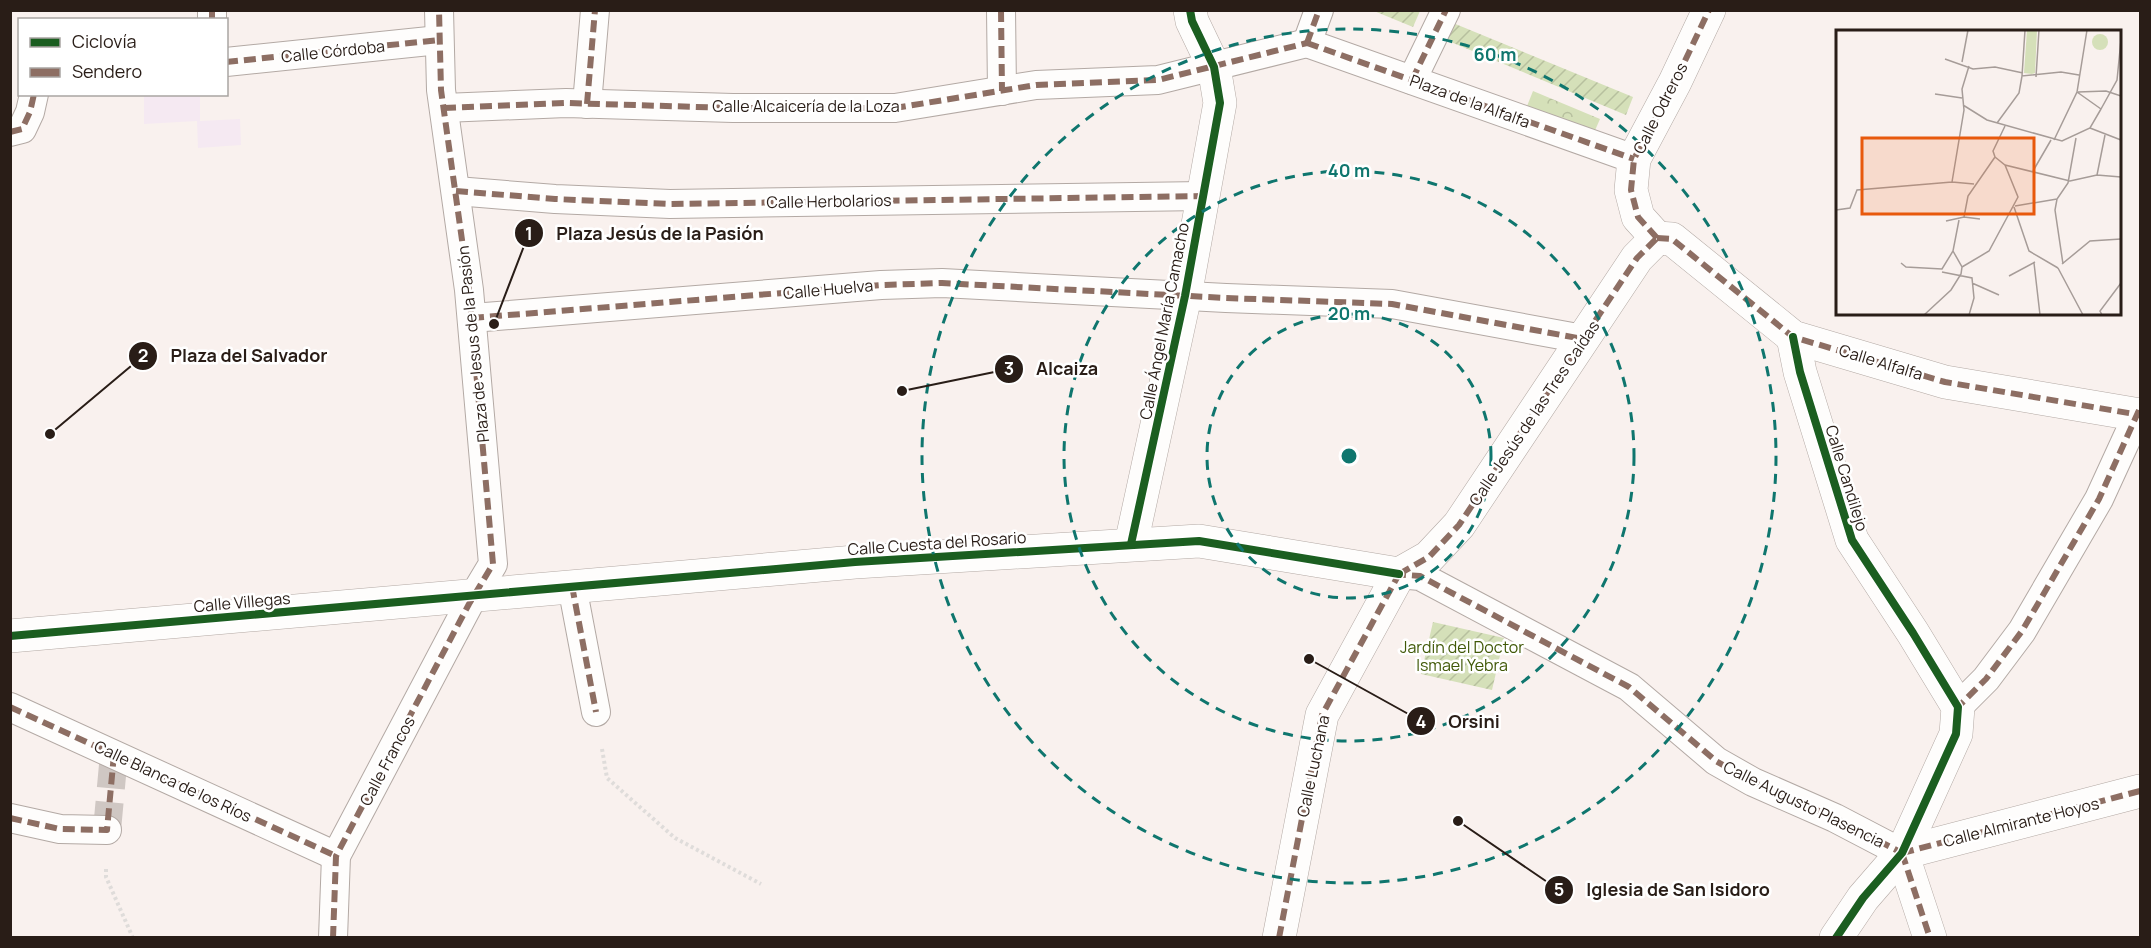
<svg xmlns="http://www.w3.org/2000/svg" width="2151" height="948" font-family="Manrope,sans-serif">
<style>
.commercial{fill:#f5e9f2}
.park{fill:url(#park-crowns)}
.garden{fill:url(#garden-furrows)}
.lines{fill:none;stroke-linecap:round;stroke-linejoin:round}
.pedestrian-tunnel{stroke:#cfc7c3;stroke-width:28;stroke-dasharray:28 14;stroke-linecap:butt}
.pedestrian-casing{stroke:#b3a9a4;stroke-width:30}
.minor-casing{stroke:#b3a9a4;stroke-width:34}
.path{stroke:#dfdcda;stroke-width:4;stroke-dasharray:3 3;stroke-linecap:butt}
.pedestrian{stroke:#fefdfc;stroke-width:28}
.minor{stroke:#fefdfc;stroke-width:33}
.quiet{stroke:#8d6e63;stroke-width:6;stroke-dasharray:12 6;stroke-linecap:butt}
.cycleway-casing{stroke:#fff;stroke-width:11}
.cycleway{stroke:#1b5e20;stroke-width:8}
.ring{fill:none;stroke:#0f766e;stroke-width:3;stroke-dasharray:10 8}
.labels{text-anchor:middle;stroke-width:5;stroke-linejoin:round;paint-order:stroke}
.street-label{font-size:16px;fill:#291d17;stroke:#fff}
.park-label{font-size:16px;fill:#415908;stroke:#fff}
.inset-road{fill:none;stroke:#a69c98;stroke-width:1.5}
.view{fill:#e8590c;fill-opacity:0.15;stroke:#e8590c;stroke-width:3}
.inset-edge{fill:none;stroke:#291d17;stroke-width:3}
.centre{fill:#0f766e;stroke:#fff;stroke-width:3}
.ring-label{font-size:18px;text-anchor:middle;font-weight:bold;fill:#0f766e;stroke:#fff;stroke-width:5;stroke-linejoin:round;paint-order:stroke}
.leader{fill:none;stroke:#291d17;stroke-width:2}
.callout-dot{fill:#291d17;stroke:#fff;stroke-width:2}
.mark-label{font-size:18px;text-anchor:middle;font-weight:bold;fill:#fff}
.callout-label{font-size:18px;text-anchor:middle;font-weight:bold;fill:#291d17;stroke:#fff;stroke-width:5;stroke-linejoin:round;paint-order:stroke}
</style>
<defs>
<pattern id="park-crowns" width="20" height="18" patternUnits="userSpaceOnUse" patternTransform="scale(1.5)"><rect width="20" height="18" fill="#d5e0b9"/><path d="M2 6a3 3 0 1 1 6 0M12 15a3 3 0 1 1 6 0" fill="none" stroke="#b7c09e"/></pattern>
<pattern id="garden-furrows" width="10" height="10" patternUnits="userSpaceOnUse" patternTransform="scale(1.5)"><rect width="10" height="10" fill="#d5e0b9"/><path d="M-1 1l2-2M0 10L10 0M9 11l2-2" fill="none" stroke="#b7c09e"/></pattern>
</defs>
<rect width="100%" height="100%" fill="#f9f1ee"/>
<!-- commercial -->
<polygon class="commercial" points="144,95 200,95 200,121 240,119 241,145 198,148 197,121 144,124"/>
<!-- park -->
<polygon class="park" points="1533,91 1600,119 1586,151 1520,124"/>
<!-- garden -->
<g class="garden">
<polygon points="1374,11 1420,11 1413,27"/>
<polygon points="1453,23 1633,97 1626,115 1446,40"/>
<polygon points="1433,622 1504,638 1492,690 1421,674"/>
</g>
<g class="lines">
<!-- pedestrian-tunnel -->
<polyline class="pedestrian-tunnel" points="107,830 114,754"/>
<!-- pedestrian casing -->
<g class="pedestrian-casing">
<g id="pedestrian">
<polyline points="212,10 212,20"/>
<polyline points="1001,10 1002,91"/>
<polyline points="1307,43 1634,159"/>
<polyline points="1307,43 1319,10"/>
<polyline points="226,62 439,40"/>
<polyline points="1412,80 1446,10"/>
<polyline points="587,104 595,10"/>
<polyline points="444,108 566,103 733,108 895,108 1036,85 1158,80 1307,43"/>
<polyline points="10,132 22,129 30,112 34,94"/>
<polyline points="456,191 555,199 670,204 1203,196"/>
<polyline points="472,318 881,285 942,283 1226,298 1392,304 1583,339"/>
<polyline points="1399,574 1420,576 1629,687 1716,761 1753,782 1835,818 1902,853"/>
<polyline points="572,586 596,712"/>
<polyline points="10,707 336,856"/>
<polyline points="1958,707 1986,679 2022,631 2099,499 2138,414"/>
<polyline points="10,818 60,829 107,830"/>
<polyline points="333,938 336,856 469,604 493,564 469,290 441,90 439,10"/>
</g>
</g>
<!-- minor casing -->
<g class="minor-casing">
<g id="minor">
<polyline points="1657,238 1672,239 1793,337 1945,382 2140,415"/>
<polyline points="1657,238 1638,217 1631,190 1634,159 1675,82 1709,10"/>
<polyline points="1793,337 1800,372 1852,540 1913,633 1958,707 1956,734 1902,853 1863,898 1836,938"/>
<polyline points="1131,544 1185,296 1220,103 1214,67 1192,21 1190,10"/>
<polyline points="1399,574 1429,557 1459,525 1637,258 1657,238"/>
<polyline points="10,636 855,562 1199,541 1399,574"/>
<polyline points="1902,853 2140,791"/>
<polyline points="1902,853 1930,938"/>
<polyline points="1279,938 1322,715 1399,574"/>
</g>
</g>
<!-- path -->
<g class="path">
<polyline points="602,749 607,778 675,838 761,884"/>
<polyline points="106,869 106,877 133,938"/>
</g>
<!-- pedestrian -->
<use href="#pedestrian" class="pedestrian"/>
<!-- minor -->
<use href="#minor" class="minor"/>
<!-- quiet -->
<g class="quiet">
<polyline points="212,10 212,20"/>
<polyline points="1001,10 1002,91"/>
<polyline points="1307,43 1634,159"/>
<polyline points="1307,43 1319,10"/>
<polyline points="226,62 439,40"/>
<polyline points="1412,80 1446,10"/>
<polyline points="587,104 595,10"/>
<polyline points="444,108 566,103 733,108 895,108 1036,85 1158,80 1307,43"/>
<polyline points="10,132 22,129 30,112 34,94"/>
<polyline points="456,191 555,199 670,204 1203,196"/>
<polyline points="1657,238 1672,239 1793,337 1945,382 2140,415"/>
<polyline points="1657,238 1638,217 1631,190 1634,159 1675,82 1709,10"/>
<polyline points="472,318 881,285 942,283 1226,298 1392,304 1583,339"/>
<polyline points="1394,574 1420,576 1629,687 1716,761 1753,782 1835,818 1902,853"/>
<polyline points="1399,574 1429,557 1459,525 1637,258 1657,238"/>
<polyline points="572,586 596,712"/>
<polyline points="10,707 336,856"/>
<polyline points="1957,711 1958,707 1986,679 2022,631 2099,499 2140,408"/>
<polyline points="10,818 60,829 107,830 114,754"/>
<polyline points="1902,853 2140,791"/>
<polyline points="1902,853 1930,938"/>
<polyline points="333,938 336,856 469,604 493,564 469,290 441,90 439,10"/>
<polyline points="1279,938 1322,715 1399,574"/>
</g>
<!-- cycleway casing -->
<g class="cycleway-casing">
<g id="cycleway">
<polyline points="1793,337 1800,372 1852,540 1913,633 1958,707 1956,734 1902,853 1863,898 1836,938"/>
<polyline points="1131,544 1185,296 1220,103 1214,67 1192,21 1190,10"/>
<polyline points="10,636 855,562 1199,541 1399,574"/>
</g>
</g>
<!-- cycleway -->
<use href="#cycleway" class="cycleway"/>
</g>
<!-- distance rings -->
<g class="ring">
<circle cx="1349" cy="456" r="142"/>
<circle cx="1349" cy="456" r="285"/>
<circle cx="1349" cy="456" r="427"/>
</g>
<g class="labels">
<!-- street labels -->
<g class="street-label">
<text transform="translate(333 51) rotate(-6)" y="6">Calle Córdoba</text>
<text transform="translate(1470 101) rotate(20)" y="6">Plaza de la Alfalfa</text>
<text x="806" y="112">Calle Alcaicería de la Loza</text>
<text transform="translate(1660 108) rotate(-63)" y="6">Calle Odreros</text>
<text transform="translate(829 201) rotate(-1)" y="6">Calle Herbolarios</text>
<text transform="translate(828 289) rotate(-5)" y="6">Calle Huelva</text>
<text transform="translate(1164 321) rotate(-79)" y="6">Calle Ángel María Camacho</text>
<text transform="translate(473 344) rotate(-96)" y="6">Plaza de Jesus de la Pasión</text>
<text transform="translate(1881 362) rotate(17)" y="6">Calle Alfalfa</text>
<text transform="translate(1534 413) rotate(-56)" y="6">Calle Jesús de las Tres Caídas</text>
<text transform="translate(1847 478) rotate(73)" y="6">Calle Candilejo</text>
<text transform="translate(937 543) rotate(-4)" y="6">Calle Cuesta del Rosario</text>
<text transform="translate(242 602) rotate(-5)" y="6">Calle Villegas</text>
<text transform="translate(387 761) rotate(-62)" y="6">Calle Francos</text>
<text transform="translate(1313 766) rotate(-78)" y="6">Calle Luchana</text>
<text transform="translate(173 781) rotate(25)" y="6">Calle Blanca de los Ríos</text>
<text transform="translate(1804 804) rotate(26)" y="6">Calle Augusto Plasencia</text>
<text transform="translate(2021 822) rotate(-14)" y="6">Calle Almirante Hoyos</text>
</g>
<!-- park labels -->
<g class="park-label">
<text x="1462" y="653">Jardín del Doctor<tspan x="1462" dy="18">Ismael Yebra</tspan></text>
</g>
</g>
<!-- overview -->
<g transform="translate(1836 30)">
<rect width="285" height="285" fill="#f9f1ee"/>
<path d="M191 0H201L199 43 196 44 188 43Z" fill="#d5e0b9"/>
<path d="M256 12a8 8 0 1 1 16 0a8 8 0 1 1-16 0Z" fill="#d5e0b9"/>
<path class="inset-road" d="M189 0 186 46 225 42 243 45M109 29 137 39 159 37 187 43M126 32 132 0M200 47 203 0M241 62 265 79 281 50 285 10M242 62 270 61 285 66M99 64 126 68M127 75 151 90 226 111 254 98 265 79M161 93 183 63 186 46M254 98 285 110M218 110 241 62 251 0M159 127 169 135 234 151 261 145 285 147M159 127 157 121 169 96M197 141 215 110M261 145 269 105M116 152 128 80 126 59 133 36M179 176 221 169M178 177 193 221 222 238M0 180 14 178 21 160 116 152 138 154M128 187 132 166 159 127M110 191 128 187 144 189M65 233 70 237 106 239 117 221 123 190M198 233 204 285M226 234 254 211 285 209M227 234 219 180 221 169 232 153 240 108M126 237 153 221 182 167 169 135M222 238 247 285M106 242 136 248 138 268 133 285M173 246 199 232M136 253 163 265M88 285 115 260 125 244 126 237 117 221M266 285 264 281 285 253"/>
<path class="view" d="M26 108H198V184H26Z"/>
<rect width="285" height="285" class="inset-edge"/>
</g>
<circle cx="1349" cy="456" r="9" class="centre"/>
<g class="ring-label">
<text x="1495" y="61">60 m</text>
<text x="1349" y="177">40 m</text>
<text x="1349" y="320">20 m</text>
</g>
<!-- callouts -->
<path class="leader" d="M494 324L529 233M50 434L143 356M902 391L1009 369M1309 659L1421 721M1458 821L1559 890"/>
<g class="callout-dot">
<circle cx="494" cy="324" r="6"/>
<circle cx="50" cy="434" r="6"/>
<circle cx="902" cy="391" r="6"/>
<circle cx="1309" cy="659" r="6"/>
<circle cx="1458" cy="821" r="6"/>
<circle cx="529" cy="233" r="15"/>
<circle cx="143" cy="356" r="15"/>
<circle cx="1009" cy="369" r="15"/>
<circle cx="1421" cy="721" r="15"/>
<circle cx="1559" cy="890" r="15"/>
</g>
<g class="mark-label">
<text x="529" y="240">1</text>
<text x="143" y="362">2</text>
<text x="1009" y="375">3</text>
<text x="1421" y="728">4</text>
<text x="1559" y="896">5</text>
</g>
<g class="callout-label">
<text x="660" y="240">Plaza Jesús de la Pasión</text>
<text x="249" y="362">Plaza del Salvador</text>
<text x="1067" y="375">Alcaiza</text>
<text x="1474" y="728">Orsini</text>
<text x="1678" y="896">Iglesia de San Isidoro</text>
</g>
<!-- border -->
<rect width="2151" height="948" fill="none" stroke="#291d17" stroke-width="24"/>
<!-- legend -->
<rect x="18" y="18" width="210" height="78" fill="#ffffff" stroke="#a9a5a2" stroke-width="1.5"/>
<rect x="30" y="38" width="30" height="9" fill="#1b5e20" stroke="#a9a5a2" stroke-width="1.5"/>
<text x="72" y="48" font-size="18" fill="#291d17">Ciclovía</text>
<rect x="30" y="68" width="30" height="9" fill="#8d6e63" stroke="#a9a5a2" stroke-width="1.5"/>
<text x="72" y="78" font-size="18" fill="#291d17">Sendero</text>
</svg>
